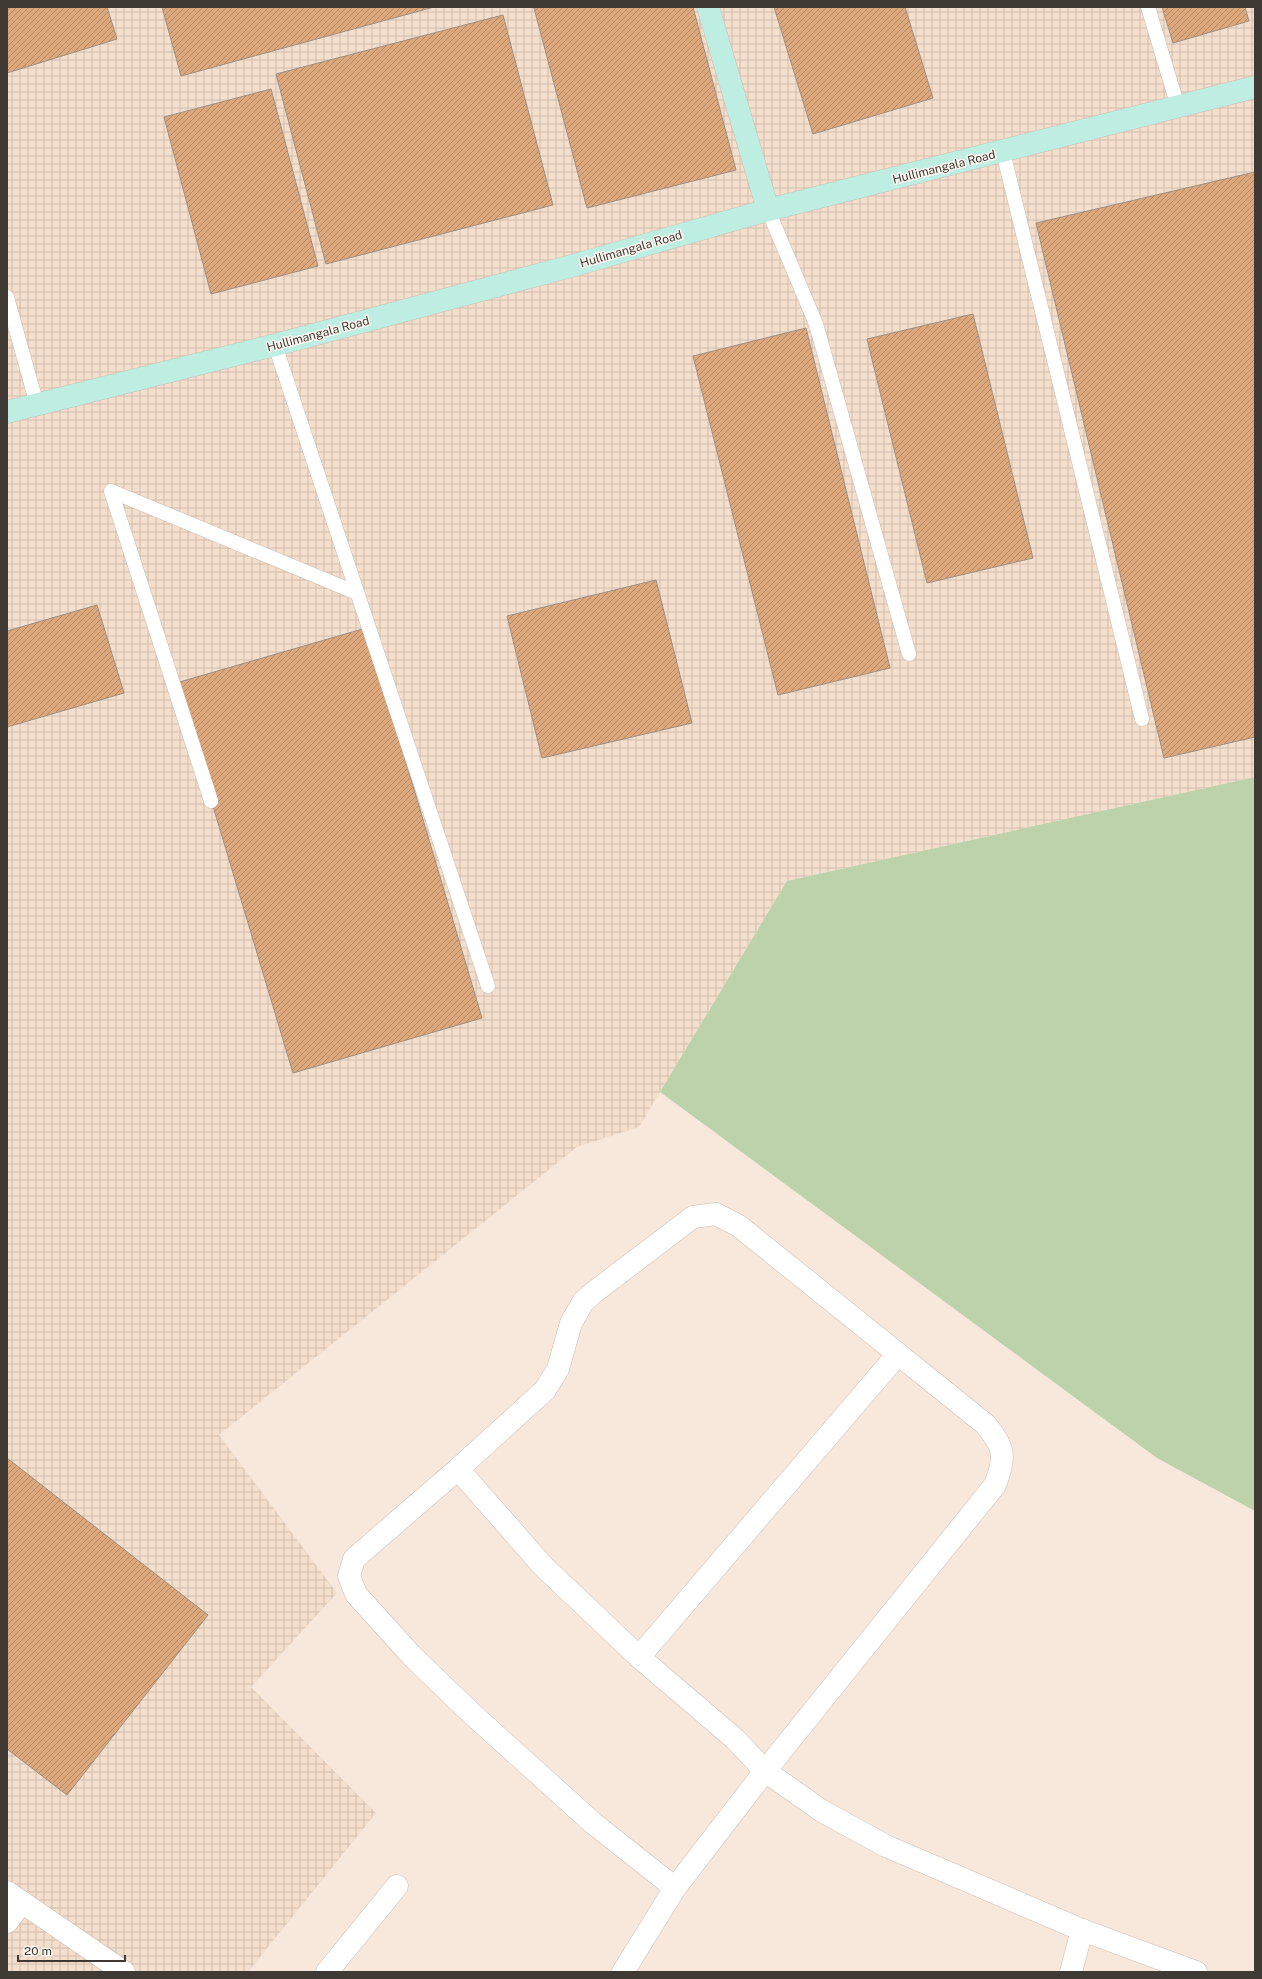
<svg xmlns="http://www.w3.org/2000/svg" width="1262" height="1979" font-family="'Public Sans',sans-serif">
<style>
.industrial{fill:url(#industrial-grid)}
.grass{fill:#bbd2ab}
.building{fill:url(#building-hatch);stroke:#9d8f84}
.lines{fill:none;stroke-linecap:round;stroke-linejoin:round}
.lane-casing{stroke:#ccbeb1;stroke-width:15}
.street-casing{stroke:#ccbeb1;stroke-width:23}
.secondary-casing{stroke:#ccbeb1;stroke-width:23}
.lane{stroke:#fff;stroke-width:14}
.street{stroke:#fff;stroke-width:22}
.secondary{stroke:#beeee1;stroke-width:22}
.labels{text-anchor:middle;stroke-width:3;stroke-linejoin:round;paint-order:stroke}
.street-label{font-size:12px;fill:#403a35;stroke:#fef7f2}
</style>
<defs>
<pattern id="industrial-grid" width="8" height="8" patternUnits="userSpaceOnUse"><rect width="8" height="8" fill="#f4decc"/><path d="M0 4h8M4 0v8" fill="none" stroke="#d2bfb0"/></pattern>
<pattern id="building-hatch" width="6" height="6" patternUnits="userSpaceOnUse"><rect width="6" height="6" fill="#dca87b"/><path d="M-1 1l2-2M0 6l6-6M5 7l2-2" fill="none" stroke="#b48a66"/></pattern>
</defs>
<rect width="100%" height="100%" fill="#f8e8dc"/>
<!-- industrial -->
<polygon class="industrial" points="7,7 1255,7 1255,777 787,881 639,1127 577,1147 219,1435 337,1593 251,1687 376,1813 248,1972 7,1972"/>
<!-- grass -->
<polygon class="grass" points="1255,777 1255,1511 1157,1458 660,1092 787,881"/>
<!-- building -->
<g class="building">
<polygon points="7,7 107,7 117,39 7,73"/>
<polygon points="162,7 434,7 181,76"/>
<polygon points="538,7 693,7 736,170 587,208 534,8"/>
<polygon points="774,7 905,7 933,98 813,134"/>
<polygon points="1162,7 1245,7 1249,21 1173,43"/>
<polygon points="503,15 553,205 326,264 276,74"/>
<polygon points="271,89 318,266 211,294 164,117"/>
<polygon points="1255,172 1255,737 1164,758 1036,223"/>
<polygon points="973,314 1033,558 927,583 867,339"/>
<polygon points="806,328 890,668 778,695 693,356"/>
<polygon points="656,580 692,723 542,758 507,616"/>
<polygon points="97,605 124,693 7,727 7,631"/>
<polygon points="366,628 482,1018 293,1073 176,683"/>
<polygon points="7,1458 208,1615 67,1795 7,1749"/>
</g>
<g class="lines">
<!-- lane casing -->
<g class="lane-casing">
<g id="lane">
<polyline points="1148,7 1178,107"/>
<polyline points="1003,152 1142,719"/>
<polyline points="768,210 816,324 909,654"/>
<polyline points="7,297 37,405"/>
<polyline points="275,345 488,986"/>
<polyline points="211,801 111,491 357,593"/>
</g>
</g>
<!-- street casing -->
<g class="street-casing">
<g id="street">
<polyline points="458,1469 543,1566 639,1657 735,1739 765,1771 822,1811 886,1846 1082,1930 1196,1972"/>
<polyline points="639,1657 898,1354"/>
<polyline points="7,1892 124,1972"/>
<polyline points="7,1922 22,1902"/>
<polyline points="327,1972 397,1886"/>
<path d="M623 1972 675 1888 765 1771 995 1485C1006 1457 1005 1447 985 1424L739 1226 716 1214 693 1217 593 1293 583 1302 571 1323 558 1369 545 1390 458 1469 354 1559 349 1576 356 1594 411 1655 471 1713 593 1823 675 1888"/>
<polyline points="1071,1972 1082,1930"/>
</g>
</g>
<!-- secondary casing -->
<g class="secondary-casing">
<g id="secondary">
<polyline points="708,7 768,210"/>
<polyline points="7,412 275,345 575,265 768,210 1255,87"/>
</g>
</g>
<!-- lane -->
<use href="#lane" class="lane"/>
<!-- street -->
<use href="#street" class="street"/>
<!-- secondary -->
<use href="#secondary" class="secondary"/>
</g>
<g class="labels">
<!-- street labels -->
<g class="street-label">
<text transform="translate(944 167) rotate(-14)" y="4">Hullimangala Road</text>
<text transform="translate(631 249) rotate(-16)" y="4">Hullimangala Road</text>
<text transform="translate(318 334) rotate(-15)" y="4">Hullimangala Road</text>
</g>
</g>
<!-- border -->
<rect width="1262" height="1979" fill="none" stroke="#403a35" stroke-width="16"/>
<!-- scale -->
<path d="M18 1955v6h107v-6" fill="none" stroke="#403a35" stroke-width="2"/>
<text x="24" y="1955" font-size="12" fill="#403a35" stroke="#fef7f2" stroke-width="3" paint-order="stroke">20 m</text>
</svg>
